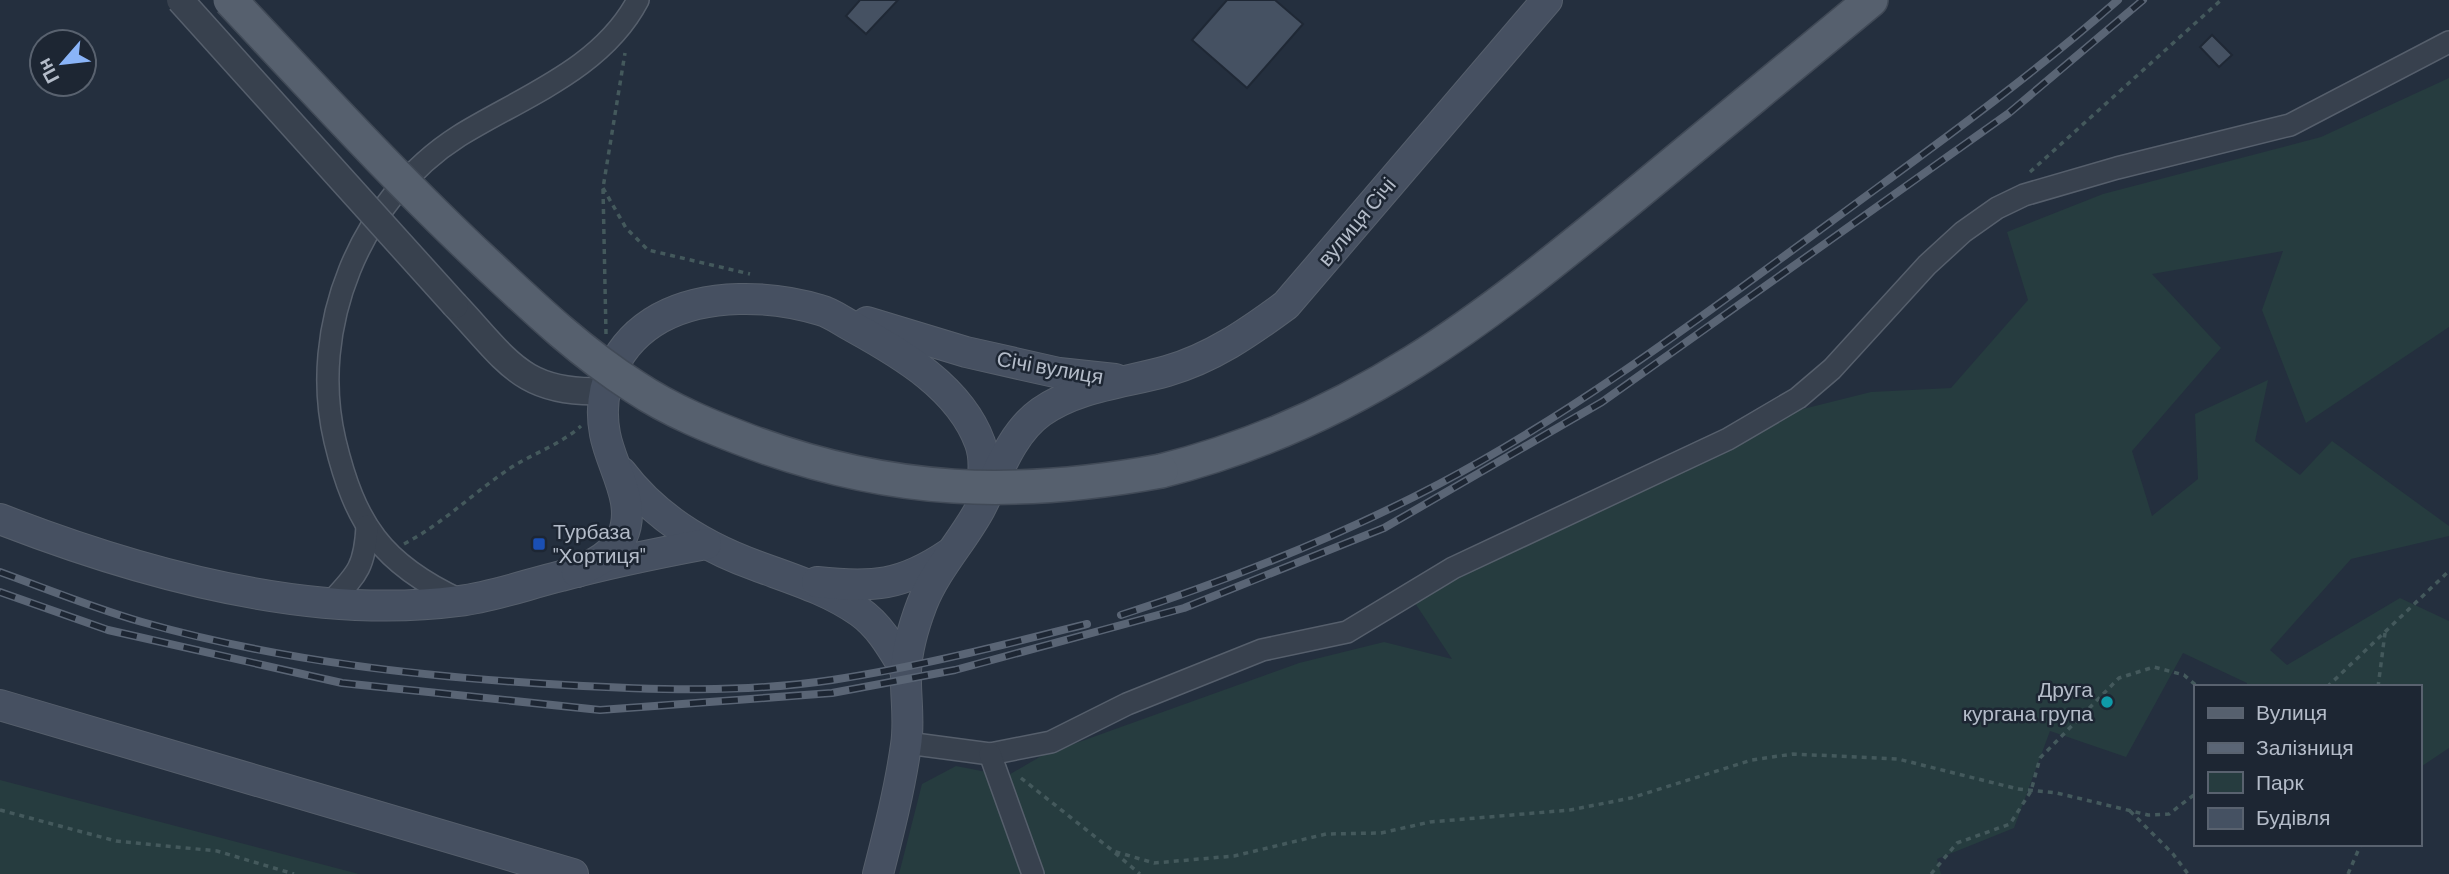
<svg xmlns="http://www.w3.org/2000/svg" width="2449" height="874" font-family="Barlow,sans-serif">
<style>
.green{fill:#263c3f}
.building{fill:#455162;stroke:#1f2835;stroke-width:2}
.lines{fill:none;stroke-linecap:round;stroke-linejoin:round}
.minor-casing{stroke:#565f6c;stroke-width:24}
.tertiary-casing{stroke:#565f6c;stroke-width:29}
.secondary-casing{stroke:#565f6c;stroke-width:32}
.primary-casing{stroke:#414a57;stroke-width:36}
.path{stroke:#44595c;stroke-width:3.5;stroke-dasharray:5 5;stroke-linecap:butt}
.minor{stroke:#38414e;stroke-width:21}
.tertiary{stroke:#38414e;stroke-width:26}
.secondary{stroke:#465061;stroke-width:30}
.primary{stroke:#56606e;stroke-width:33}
.rail-casing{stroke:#5a6575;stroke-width:8}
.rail{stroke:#1d2633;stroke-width:5;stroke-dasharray:16;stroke-linecap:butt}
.tertiary-bridge-casing{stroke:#565f6c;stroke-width:29;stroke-linecap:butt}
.primary-bridge-casing{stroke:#414a57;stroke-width:36;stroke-linecap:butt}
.tertiary-bridge{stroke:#38414e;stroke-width:26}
.primary-bridge{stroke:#56606e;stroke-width:33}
.transit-dot{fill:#1a4fb4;stroke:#1d2633;stroke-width:2.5}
.culture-dot{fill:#0f9aa8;stroke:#1d2633;stroke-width:2.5}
.labels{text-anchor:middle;stroke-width:5;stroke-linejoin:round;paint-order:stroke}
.street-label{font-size:21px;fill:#b4bcc9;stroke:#1d2633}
.poi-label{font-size:21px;fill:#b4bcc9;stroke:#1d2633;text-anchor:start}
</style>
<rect width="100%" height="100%" fill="#242f3e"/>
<!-- green -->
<g class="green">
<polygon points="2449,78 2449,327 2306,423 2262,310 2283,251 2152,274 2221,348 2132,451 2152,516 2198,479 2195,414 2268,380 2255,441 2300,475 2332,441 2449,526 2449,536 2351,559 2270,650 2287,665 2400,598 2449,621 2449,748 2419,768 2419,687 2247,687 2247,683 2183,653 2126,757 2050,731 2014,828 1937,859 1941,874 899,874 922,784 956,766 1007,776 1043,755 1299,663 1384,642 1452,659 1409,594 1763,419 1871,392 1951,388 2028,300 2007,232 2103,194 2321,137"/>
<polygon points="0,780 359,874 0,874"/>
</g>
<!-- building -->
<g class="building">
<polygon points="860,0 898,0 866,34 846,16"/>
<polygon points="1227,0 1275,0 1303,24 1247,88 1192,40"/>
<polygon points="2212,35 2232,55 2219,67 2200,47"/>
</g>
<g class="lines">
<!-- minor casing -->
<g class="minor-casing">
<g id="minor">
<path d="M460 600C382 564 355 524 335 441 308 328 360 199 459 136 522 97 602 69 638 0"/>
<path d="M328 605C356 575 365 569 367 526"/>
<polyline points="907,743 990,754 1051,742 1127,704 1262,650 1347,632 1453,568 1728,439 1798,398 1832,369 1927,265 1963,232 1997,208 2024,195 2117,168 2290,125 2449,42"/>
<polyline points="990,754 1033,874"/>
</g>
</g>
<!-- tertiary casing -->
<g class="tertiary-casing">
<path id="tertiary" d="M455 305C507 360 522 395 604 391"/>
</g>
<!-- secondary casing -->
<g class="secondary-casing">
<g id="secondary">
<polyline points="867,322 966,352 1059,373 1115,379"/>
<path d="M621 472C655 517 704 547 757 566 792 579 829 590 860 612 881 627 893 650 906 671"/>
<path d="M0 519C139 573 309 621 459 601 493 597 528 584 561 576 609 563 658 553 706 544"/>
<path d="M577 572C594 564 613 555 622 537 638 503 611 467 605 434 596 387 617 342 660 318 706 293 771 295 820 310 832 313 843 322 853 327 902 354 960 388 980 443 986 460 983 478 981 495"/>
<path d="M817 582C872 588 902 586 949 554"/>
<polyline points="0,705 573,874"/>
<path d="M878 874C889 831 900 788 906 745 910 720 905 695 906 671 907 648 914 625 922 604 936 569 962 542 980 509 997 477 1010 434 1041 412 1078 386 1125 383 1167 371 1212 358 1248 333 1286 305L1547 0"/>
</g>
</g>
<!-- primary casing -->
<g class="primary-casing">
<path id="primary" d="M1161 471C1356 422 1483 320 1635 195 1714 130 1792 65 1871 0"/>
</g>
<!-- path -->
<g class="path">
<polyline points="2030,172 2221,0"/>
<polyline points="603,188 626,228 648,250 750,274"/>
<polyline points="606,334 603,188 625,53"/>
<path d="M404 544C442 524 471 495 506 471 530 454 559 446 581 426"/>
<polyline points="2327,687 2449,571"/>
<polyline points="2378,687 2385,633"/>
<polyline points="1021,778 1113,851 1154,863 1234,856 1326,834 1381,833 1430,822 1570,810 1631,798 1752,760 1793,754 1898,759 2018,789 2057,793 2148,815 2169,814 2195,794"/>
<polyline points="0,810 116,841 217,851 294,874"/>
<polyline points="2130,811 2173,854 2188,874"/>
<polyline points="1115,853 1140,874"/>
<polyline points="1931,874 1957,843 2010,824 2031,791 2040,758 2119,678 2154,667 2184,675 2198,687"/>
<polyline points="2348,874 2361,844"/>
</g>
<!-- minor -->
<use href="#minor" class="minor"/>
<!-- tertiary -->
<use href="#tertiary" class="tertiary"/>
<!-- secondary -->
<use href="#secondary" class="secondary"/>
<!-- primary -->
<use href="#primary" class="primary"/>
<!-- rail casing -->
<g class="rail-casing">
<g id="rail">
<path d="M0 572C47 589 94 608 142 622 279 661 423 677 565 685 652 690 745 693 832 680 918 667 1003 645 1087 624"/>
<polyline points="0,592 108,630 342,683 600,710 832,693 955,670 1184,608 1384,528 1602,402 2009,113 2143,0"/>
<path d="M1121 615C1229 580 1338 537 1439 484 1579 410 1705 314 1832 221 1930 149 2027 80 2118 0"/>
</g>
</g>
<!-- rail -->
<use href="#rail" class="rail"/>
<!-- tertiary-bridge casing -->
<g class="tertiary-bridge-casing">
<polyline id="tertiary-bridge" points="180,0 455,305"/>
</g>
<!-- primary-bridge casing -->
<g class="primary-bridge-casing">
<path id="primary-bridge" d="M230 0C314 89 397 180 486 263 534 308 580 352 635 387 671 411 711 427 751 442 892 494 1014 498 1161 471"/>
</g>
<!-- tertiary-bridge -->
<use href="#tertiary-bridge" class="tertiary-bridge"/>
<!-- primary-bridge -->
<use href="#primary-bridge" class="primary-bridge"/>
</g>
<!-- markers -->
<rect class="transit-dot" x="532" y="537" width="14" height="14" rx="3.5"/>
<circle class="culture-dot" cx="2107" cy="702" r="7"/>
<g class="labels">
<!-- street labels -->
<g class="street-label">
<text transform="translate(1357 222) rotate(-50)" y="7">вулиця Січі</text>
<text transform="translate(1050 368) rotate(10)" y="7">Січі вулиця</text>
</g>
<!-- poi labels -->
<g class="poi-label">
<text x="553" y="539">Турбаза<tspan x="553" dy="24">"Хортиця"</tspan></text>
<text x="2093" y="697" text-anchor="end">Друга<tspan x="2093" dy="24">кургана група</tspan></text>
</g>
</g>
<!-- legend -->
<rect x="2194" y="685" width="228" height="161" fill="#1d2633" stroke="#59626f" stroke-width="2"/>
<rect x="2208" y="708" width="35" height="10" fill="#56606e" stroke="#59626f" stroke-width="2"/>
<text x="2256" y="720" font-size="21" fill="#b4bcc9">Вулиця</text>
<rect x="2208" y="743" width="35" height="10" fill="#5a6575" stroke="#59626f" stroke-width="2"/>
<text x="2256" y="755" font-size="21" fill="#b4bcc9">Залізниця</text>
<rect x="2208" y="772" width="35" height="21" fill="#263c3f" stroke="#59626f" stroke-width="2"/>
<text x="2256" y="790" font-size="21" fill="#b4bcc9">Парк</text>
<rect x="2208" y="808" width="35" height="21" fill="#455162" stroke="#59626f" stroke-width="2"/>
<text x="2256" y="825" font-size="21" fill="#b4bcc9">Будівля</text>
<!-- north arrow -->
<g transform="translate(63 63) rotate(242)"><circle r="33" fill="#1d2633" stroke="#59626f" stroke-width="2"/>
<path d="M0-5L12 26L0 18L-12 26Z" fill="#8ab4f8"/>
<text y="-10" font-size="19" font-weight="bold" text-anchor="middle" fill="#b4bcc9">Пн</text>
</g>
</svg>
